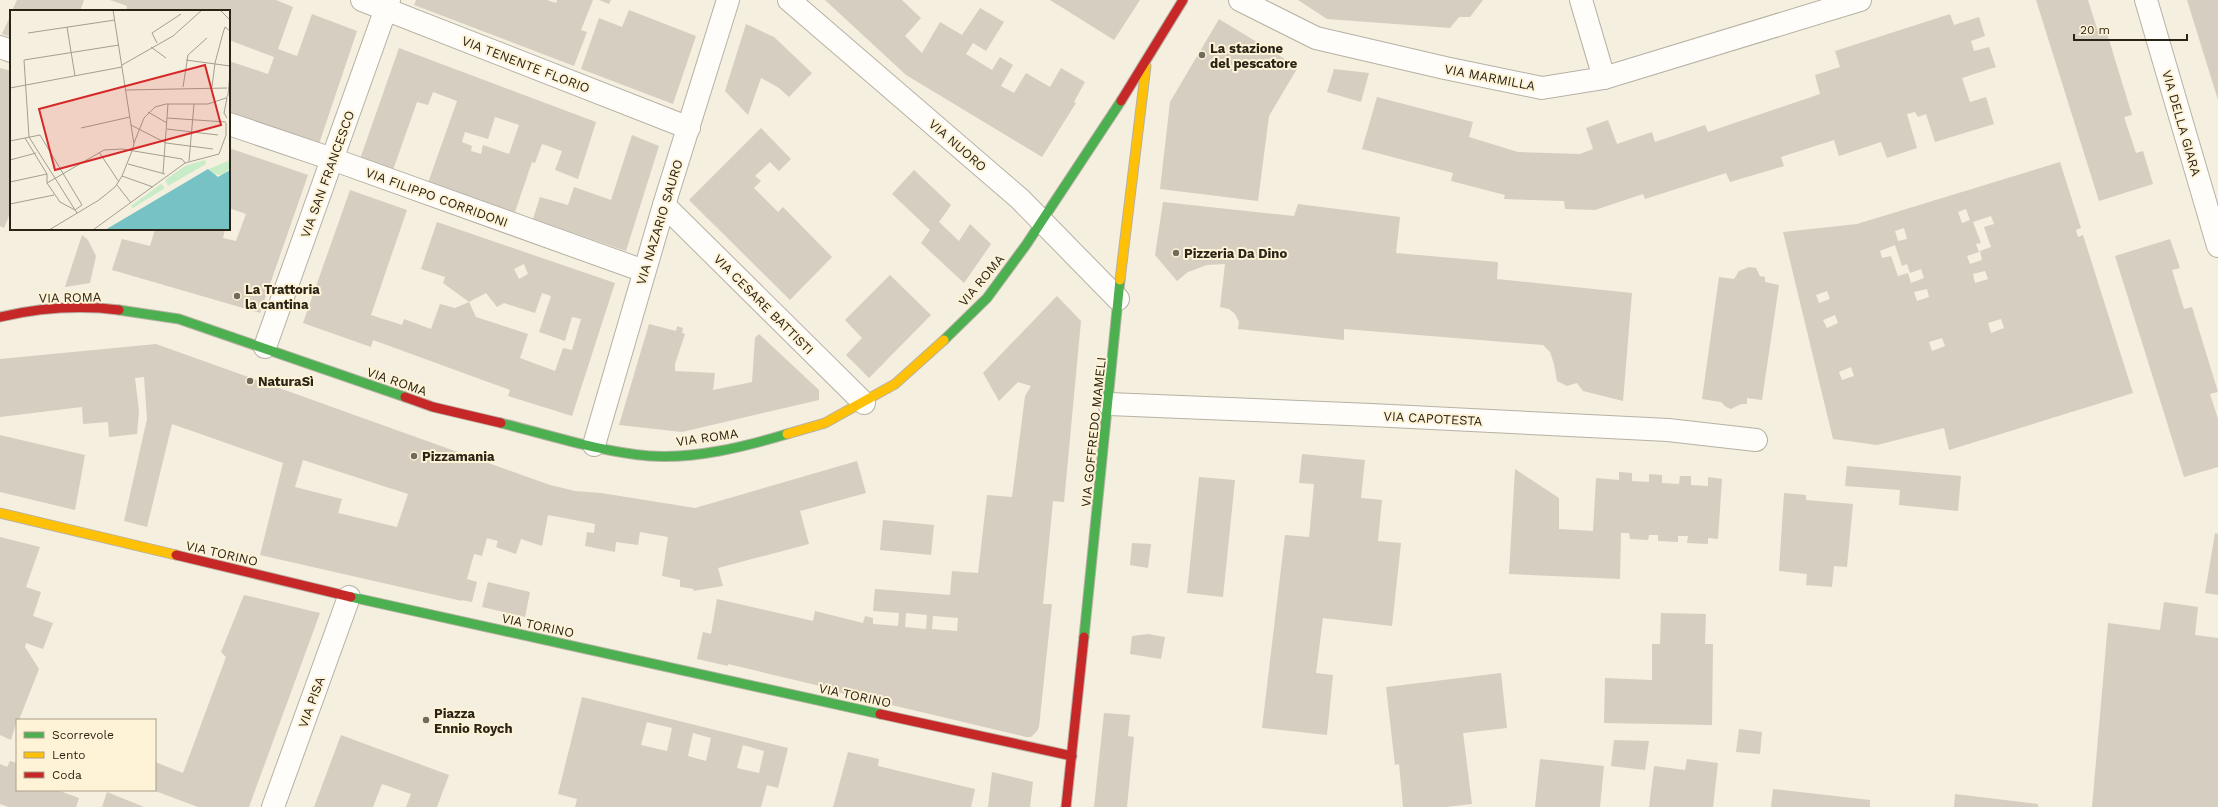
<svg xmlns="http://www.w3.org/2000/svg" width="2218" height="807" font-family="'Work Sans',sans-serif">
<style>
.building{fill:#d6cec1;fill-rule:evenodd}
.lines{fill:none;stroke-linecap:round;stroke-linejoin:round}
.street-casing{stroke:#b7b1a4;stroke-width:24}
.fast-casing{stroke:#b7b1a4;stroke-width:11}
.slow-casing{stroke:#b7b1a4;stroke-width:11}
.jam-casing{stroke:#b7b1a4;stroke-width:11}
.street{stroke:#fefdfa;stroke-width:22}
.fast{stroke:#4caf50;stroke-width:9}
.slow{stroke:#ffc107;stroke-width:9}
.jam{stroke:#c62828;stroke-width:9}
.poi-dot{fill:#716b5d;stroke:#fef3d6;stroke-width:1.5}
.labels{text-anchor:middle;stroke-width:4;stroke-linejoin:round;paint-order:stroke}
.poi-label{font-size:13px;font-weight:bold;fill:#2a2417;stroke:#fef3d6;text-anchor:start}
.street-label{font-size:13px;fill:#2a2417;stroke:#fef3d6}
.inset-road{fill:none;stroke:#a49e8f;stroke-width:1}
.view{fill:#d62828;fill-opacity:0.15;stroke:#d62828;stroke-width:2}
.inset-edge{fill:none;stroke:#2a2417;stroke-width:2}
</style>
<rect width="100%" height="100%" fill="#f5efdf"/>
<!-- building -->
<g class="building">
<polygon points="17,0 84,0 80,11 12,11"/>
<polygon points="110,0 276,0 293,7 278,49 297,56 312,14 357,31 319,144 229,113 229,61 268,74 274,57 229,40 229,11 126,11 127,6"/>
<polygon points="416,0 547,0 556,3 557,0 593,0 581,30 587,32 574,66 414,5"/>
<polygon points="599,0 611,0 609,4"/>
<polygon points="825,0 902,0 921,18 905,36 922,53 940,22 962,35 980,8 1004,22 986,51 973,43 966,54 992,70 1000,57 1013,65 1001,86 1014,93 1026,73 1050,87 1061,68 1085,82 1074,102 1076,103 1042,157 906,75"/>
<polygon points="1050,0 1140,0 1114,40"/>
<polygon points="1298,0 1483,0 1470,17 1459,17 1450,28 1327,19"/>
<polygon points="2036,0 2088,0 2098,32 2106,30 2132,115 2124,117 2136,153 2143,151 2153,184 2099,201"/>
<polygon points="2187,0 2218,0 2218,100"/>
<polygon points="629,10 696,36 673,104 581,69 599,18 622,27"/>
<polygon points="11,14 11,37 2,34"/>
<polygon points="1950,14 1954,25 1979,17 1985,36 1971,41 1974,51 1989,47 1996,67 1962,78 1970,102 1986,97 1994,124 1935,142 1926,114 1918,117 1915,112 1907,114 1917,148 1887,158 1881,142 1839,156 1834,140 1781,157 1784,166 1730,182 1726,173 1645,199 1643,194 1595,210 1565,209 1564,201 1504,199 1505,195 1451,181 1453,173 1362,149 1377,97 1473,122 1469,137 1518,152 1580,154 1593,149 1586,128 1608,120 1617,144 1652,132 1655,142 1705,125 1708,132 1820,94 1815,75 1840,67 1835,51"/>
<polygon points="1219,19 1298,67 1269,116 1258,201 1160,189 1170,102"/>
<polygon points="746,24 774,37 812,73 789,97 779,88 761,78 748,115 725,91"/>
<path d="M399 48 596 122 578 179 555 170 562 151 542 144 535 163 532 162 515 212 428 183 457 101 433 92 428 105 417 102 393 170 360 159ZM495 117 519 125 509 154 483 145 481 154 471 151 472 146 462 142 465 132 488 139Z"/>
<polygon points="0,68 11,71 11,211 4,228 0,226"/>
<polygon points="1334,69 1369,73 1361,102 1327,92"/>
<polygon points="761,128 791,159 779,171 770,162 755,176 761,181 754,188 778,212 783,207 832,257 790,300 689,200"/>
<polygon points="632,135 659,146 626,251 533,219 540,197 568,205 574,187 611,200"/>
<polygon points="229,148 308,175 260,313 112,270 122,239 150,246 155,229 225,229 223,238 236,241 246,214 229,208"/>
<path d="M2060 162 2081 228 2076 230 2078 237 2083 235 2133 393 1949 450 1944 428 1877 445 1833 439 1783 232 1857 224ZM1966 209 1970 220 1962 223 1958 212ZM1991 216 1994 224 1984 227 1991 247 1980 251 1982 260 1970 264 1967 256 1979 252 1976 244 1981 243 1973 222ZM1904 228 1907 239 1898 241 1895 231ZM1895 245 1902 266 1907 264 1910 273 1921 269 1924 278 1911 283 1908 273 1898 276 1891 256 1882 258 1880 251ZM1985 271 1988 279 1975 283 1973 274ZM1927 289 1929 297 1917 301 1914 292ZM1827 291 1830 299 1819 303 1816 295ZM1835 315 1838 323 1827 328 1823 320ZM2001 319 2004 328 1991 333 1988 323ZM1942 338 1945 346 1932 351 1929 342ZM1851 367 1854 376 1842 380 1839 372Z"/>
<polygon points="914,170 951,205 939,222 959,241 970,224 991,244 964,283 921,243 930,230 892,194"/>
<path d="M350 190 407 210 371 315 402 325 404 319 431 329 440 304 455 308 469 302 476 317 528 334 520 358 555 371 563 348 572 350 581 319 572 317 565 341 539 332 551 296 542 293 535 313 504 303 497 307 486 293 469 302 443 283 445 277 421 269 437 222 615 283 572 416 508 396 510 390 373 340 371 347 303 323ZM524 264 528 274 519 279 514 269Z"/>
<polygon points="1163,202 1294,216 1298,204 1400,217 1396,253 1498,262 1497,279 1632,293 1623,401 1583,391 1577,383 1567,386 1557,381 1554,364 1550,352 1543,345 1344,329 1344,340 1238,329 1239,322 1235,314 1229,309 1220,307 1225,264 1207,265 1188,272 1177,281 1155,255"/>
<polygon points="82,235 88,240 96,256 90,283 65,287"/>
<polygon points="2170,239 2180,268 2172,270 2184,309 2192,307 2218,392 2210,394 2218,419 2218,467 2184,477 2115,256"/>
<polygon points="1749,267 1756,268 1760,276 1765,277 1765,282 1779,285 1762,400 1747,398 1747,404 1741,404 1731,409 1726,407 1721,402 1702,399 1719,277 1734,279 1739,271"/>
<polygon points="890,275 931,315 869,378 846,355 862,338 845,320"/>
<path d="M1057 296 1081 321 1064 502 1053 501 1043 604H1052L1039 727 1037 731 1031 737H1026L820 688V686L728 664V666L697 659 703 632 711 634 717 599 813 621 815 611 863 623 865 616 873 618V624L898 626 899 613 873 611 875 589 950 595 952 571 978 573 987 495 1012 497 1025 396 1031 386 1018 382 999 401 983 373ZM906 613 927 615 926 629 905 627ZM933 616 958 618 957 631 932 629Z"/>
<polygon points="649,324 676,331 677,326 683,328 682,333 685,334 675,364 675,371 715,373 713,390 752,382 755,338 759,334 819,390 819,400 682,432 619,425"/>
<path d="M156 344 550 485 575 491 601 493 695 508 857 461 866 493 800 511 809 544 718 568 723 586 693 591 694 589 680 587V580L662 576 668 537 640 532 638 545 616 542 615 552 585 546 587 532 594 533 595 524 548 515 542 546 521 539 516 554 496 547 498 541 487 538 482 556 474 554 467 579 477 582 472 602 462 600V601L260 555 283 463 172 424 147 527 124 521 147 419 144 377 135 378 139 411 137 434 109 437 108 422 83 424 82 407 0 417V359ZM303 460 408 494 397 527 338 513 342 499 295 487Z"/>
<polygon points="0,435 85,455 75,510 0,492"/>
<polygon points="1302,454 1365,460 1361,498 1382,500 1378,541 1401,543 1392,626 1323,618 1316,673 1333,675 1327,735 1262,728 1285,535 1309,537 1314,484 1299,483"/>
<polygon points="1847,466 1961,476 1958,511 1899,505 1900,490 1845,486"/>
<polygon points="1515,469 1559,498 1559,529 1593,531 1596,478 1619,480 1619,472 1632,473 1632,481 1649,482 1649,474 1662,475 1662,483 1679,484 1680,476 1691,476 1691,485 1708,486 1708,477 1722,479 1718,539 1708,538 1708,544 1687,543 1688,536 1678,536 1678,542 1658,541 1658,535 1649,535 1648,540 1630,539 1629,533 1621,533 1620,579 1509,574"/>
<polygon points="1199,477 1235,480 1223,597 1187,593"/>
<polygon points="1784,493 1806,495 1806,500 1853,504 1847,567 1834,566 1832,587 1806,585 1807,574 1779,571"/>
<polygon points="883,520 934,525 931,555 880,550"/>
<polygon points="2215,533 2218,534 2218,595 2205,593"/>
<polygon points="0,537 40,547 26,587 41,592 33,616 53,623 43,649 26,643 25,647 39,669 19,720 17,720 11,740 0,735"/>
<polygon points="1132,543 1151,544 1148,568 1130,565"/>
<polygon points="488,582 530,592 525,617 482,607"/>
<polygon points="244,595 320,613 249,807 198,807 155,791 155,762 183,773 226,657 221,652"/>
<polygon points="2164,602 2198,607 2195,635 2218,638 2218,807 2092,807 2108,623 2160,630"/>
<polygon points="1661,613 1706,614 1705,644 1713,644 1712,725 1604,723 1605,678 1652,680 1652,644 1660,644"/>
<polygon points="1148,634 1165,637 1161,659 1130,654 1132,636"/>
<polygon points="1501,673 1507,728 1463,733 1472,804 1445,807 1403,807 1399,764 1395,765 1386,687"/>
<path d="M582 697 788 748 778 788 767 785 761 807H575L577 799 558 794ZM647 722 672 728 667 751 641 745ZM693 733 711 738 706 761 688 756ZM743 745 764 751 759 773 737 768Z"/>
<polygon points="1104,713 1130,715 1128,736 1134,737 1127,807 1094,807"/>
<polygon points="1739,729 1762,732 1760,754 1736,752"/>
<polygon points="341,735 449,775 437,807 406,807 411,794 382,784 373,807 314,807"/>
<polygon points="1614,740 1649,741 1645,770 1611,766"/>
<polygon points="848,752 879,759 878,766 975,789 971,807 833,807"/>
<polygon points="1540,759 1604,766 1600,807 1535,807"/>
<polygon points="1687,759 1718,763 1713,807 1649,807 1654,766 1685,770"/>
<polygon points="10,761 17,763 17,790 57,790 79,798 76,807 9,807 0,804 0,764 7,767"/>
<polygon points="992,772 1033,782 1030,807 988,807"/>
<polygon points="1773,789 1870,800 1870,807 1771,807"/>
<polygon points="107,792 144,807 102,807"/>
<polygon points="1955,794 2038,804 2038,807 1954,807"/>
</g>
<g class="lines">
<!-- street casing -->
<g class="street-casing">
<g id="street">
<polyline points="362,0 689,128"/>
<polyline points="789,0 1020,199 1118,299"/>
<polyline points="1240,0 1316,38 1445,68 1542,88 1604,78 1860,0"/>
<polyline points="1581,0 1604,78"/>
<polyline points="2146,0 2218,246"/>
<polyline points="0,47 11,51"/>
<polyline points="229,124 332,159 644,271"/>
<polyline points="664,205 864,403"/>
<polyline points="265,347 389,0"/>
<polyline points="1109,404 1371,415 1668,430 1756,440"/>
<polyline points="594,445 664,205 728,0"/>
<polyline points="273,807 349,597"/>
</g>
</g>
<!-- fast casing -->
<g class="fast-casing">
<g id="fast">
<polyline points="119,310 179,319 405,397"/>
<polyline points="944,340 987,298 1026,245 1121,101"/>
<path d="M501 423C549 435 601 452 650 456 695 459 744 447 787 434"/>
<polyline points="351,597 880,714"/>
<polyline points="1084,637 1120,280"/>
</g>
</g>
<!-- slow casing -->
<g class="slow-casing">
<g id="slow">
<polyline points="1120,280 1146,66"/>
<polyline points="787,434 825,423 895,384 944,340"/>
<polyline points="0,513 176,555"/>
</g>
</g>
<!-- jam casing -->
<g class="jam-casing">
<g id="jam">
<polyline points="1121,101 1183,0"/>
<path d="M0 317C39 308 79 305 119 310"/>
<polyline points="405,397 433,407 501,423"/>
<polyline points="176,555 351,597"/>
<polyline points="880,714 1072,756"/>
<polyline points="1066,807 1084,637"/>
</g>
</g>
<!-- street -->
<use href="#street" class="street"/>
<!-- fast -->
<use href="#fast" class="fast"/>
<!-- slow -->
<use href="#slow" class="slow"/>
<!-- jam -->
<use href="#jam" class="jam"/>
</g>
<!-- markers -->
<g class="poi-dot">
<circle cx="1202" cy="55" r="4"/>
<circle cx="1176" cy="253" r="4"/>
<circle cx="237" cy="296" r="4"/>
<circle cx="250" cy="381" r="4"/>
<circle cx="414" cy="456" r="4"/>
<circle cx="426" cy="720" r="4"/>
</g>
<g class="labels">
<!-- poi labels -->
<g class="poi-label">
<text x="1210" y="53">La stazione<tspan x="1210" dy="15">del pescatore</tspan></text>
<text x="1184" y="258">Pizzeria Da Dino</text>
<text x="245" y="294">La Trattoria<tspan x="245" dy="15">la cantina</tspan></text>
<text x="258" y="386">NaturaSì</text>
<text x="422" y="461">Pizzamania</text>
<text x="434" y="718">Piazza<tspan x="434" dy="15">Ennio Roych</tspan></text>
</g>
<!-- street labels -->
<g class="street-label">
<text transform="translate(526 64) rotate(21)" y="5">VIA TENENTE FLORIO</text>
<text transform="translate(1490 77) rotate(11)" y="5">VIA MARMILLA</text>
<text transform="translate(2182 123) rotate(74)" y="5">VIA DELLA GIARA</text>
<text transform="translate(958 145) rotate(41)" y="5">VIA NUORO</text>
<text transform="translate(327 174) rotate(-70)" y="5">VIA SAN FRANCESCO</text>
<text transform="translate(437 197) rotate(20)" y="5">VIA FILIPPO CORRIDONI</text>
<text transform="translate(659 222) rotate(-73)" y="5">VIA NAZARIO SAURO</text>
<text transform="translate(981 280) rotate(-50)" y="5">VIA ROMA</text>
<text transform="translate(70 297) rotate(-1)" y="5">VIA ROMA</text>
<text transform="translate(764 304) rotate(45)" y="5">VIA CESARE BATTISTI</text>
<text transform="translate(397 381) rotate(19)" y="5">VIA ROMA</text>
<text transform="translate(1433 418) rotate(3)" y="5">VIA CAPOTESTA</text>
<text transform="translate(1093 432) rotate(-84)" y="5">VIA GOFFREDO MAMELI</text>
<text transform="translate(707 437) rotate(-8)" y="5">VIA ROMA</text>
<text transform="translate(222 553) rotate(13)" y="5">VIA TORINO</text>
<text transform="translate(538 625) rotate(12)" y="5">VIA TORINO</text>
<text transform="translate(855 695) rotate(12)" y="5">VIA TORINO</text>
<text transform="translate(311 702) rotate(-70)" y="5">VIA PISA</text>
</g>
</g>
<!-- overview -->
<g transform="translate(10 10)">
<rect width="220" height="220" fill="#f5efdf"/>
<path d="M195 150 196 154 158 176 155 170 175 156ZM151 174 155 178 123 198 121 196Z" fill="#c8ecc7"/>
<path d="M220 150 219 159 212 165 204 164 199 159Z" fill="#c8ecc7"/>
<path d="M198 159 208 167 220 160V220H95Z" fill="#76c2c5"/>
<path class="inset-road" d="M210 0 220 10M57 17 65 66M18 23 105 10M147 33 142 23 171 4M141 37 156 48M176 50 220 56M112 55 163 26 192 0M173 77 178 45 197 28M202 77 205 53 213 23 215 17 220 21M0 78 112 57M116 80 217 78M218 85 220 63M217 88 214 103 217 108M138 102 157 113M157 108 216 112M121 115 156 133 203 139M71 118 120 107M157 119 208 125M0 131 30 125 72 195 65 200 50 192 37 173V164L15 128M124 133 134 108 145 97 156 94H198L216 88 218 85M89 142 109 172M0 150 26 143M179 151 184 94M118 154 155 164M153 163 158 94M112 166 143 177M0 172 37 164M37 173 94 140 112 139 172 149 175 153M107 175 121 193M0 194 44 185M67 203 19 127 14 50 109 35M39 220 89 190 105 177 112 166 122 141 124 134 103 0M83 220 175 153 209 144 216 125V113"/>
<path class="view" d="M195 55 211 115 45 160 29 99Z"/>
<rect width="220" height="220" class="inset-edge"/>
</g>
<!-- legend -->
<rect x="16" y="719" width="140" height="72" fill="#fef3d6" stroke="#a9a08a"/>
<rect x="24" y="732" width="20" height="6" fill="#4caf50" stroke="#a9a08a"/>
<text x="52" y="739" font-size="12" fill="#2a2417">Scorrevole</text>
<rect x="24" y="752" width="20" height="6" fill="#ffc107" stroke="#a9a08a"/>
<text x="52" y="759" font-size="12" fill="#2a2417">Lento</text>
<rect x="24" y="772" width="20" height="6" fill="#c62828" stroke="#a9a08a"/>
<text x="52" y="779" font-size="12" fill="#2a2417">Coda</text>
<!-- scale -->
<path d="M2074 34v6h113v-6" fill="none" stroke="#2a2417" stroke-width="2"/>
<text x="2080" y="34" font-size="12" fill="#2a2417" stroke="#fef3d6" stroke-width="3" paint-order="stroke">20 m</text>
</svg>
